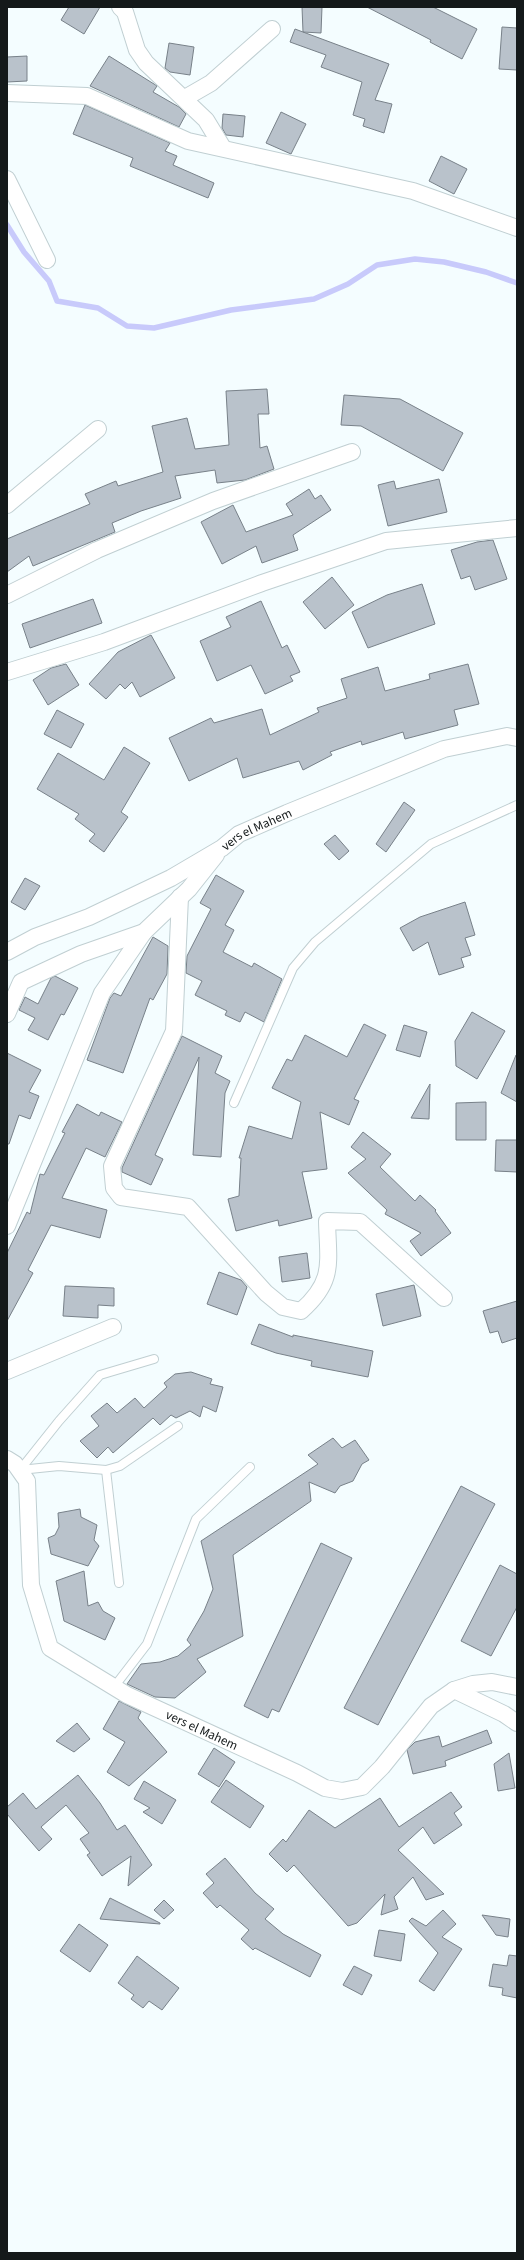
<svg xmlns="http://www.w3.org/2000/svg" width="524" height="2260" font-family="'Source Sans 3',sans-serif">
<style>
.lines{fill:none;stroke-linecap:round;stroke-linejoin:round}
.stream{stroke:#c8cafb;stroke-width:5.5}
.building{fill:#b9c2cb;stroke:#788189}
.lane-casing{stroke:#c0cfd2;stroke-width:10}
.street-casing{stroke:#c0cfd2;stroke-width:18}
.lane{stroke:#fff;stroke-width:8}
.street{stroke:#fff;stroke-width:16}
.labels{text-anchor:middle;stroke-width:3.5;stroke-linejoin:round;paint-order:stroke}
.street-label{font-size:13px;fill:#14191a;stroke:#fff}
</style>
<rect width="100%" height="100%" fill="#f4fdff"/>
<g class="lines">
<!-- stream -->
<polyline class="stream" points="7,225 24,252 49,281 57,301 98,308 127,326 154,328 231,310 314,299 348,284 377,265 415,259 444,262 486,272 517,283"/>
</g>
<!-- building -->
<g class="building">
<polygon points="69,7 100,7 84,34 61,20"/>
<polygon points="302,7 322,7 321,33 303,32 389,64 375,100 392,104 384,133 363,126 365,119 353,115 362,82 321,67 326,55 290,42 295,29 303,32"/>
<polygon points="367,7 433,7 477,29 462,59 430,42 431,40"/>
<polygon points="502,27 517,28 517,70 499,69"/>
<polygon points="169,43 194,47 190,75 170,72 165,68"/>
<polygon points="27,56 27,81 7,82 7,57"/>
<polygon points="109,56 154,84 157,86 153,92 179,107 186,114 179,127 90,86"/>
<polygon points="85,105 170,143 165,151 177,156 173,165 214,183 208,198 130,166 133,158 73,134"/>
<polygon points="281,112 306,124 291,154 266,143"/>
<polygon points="223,114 245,116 243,137 226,135 222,128"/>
<polygon points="441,156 467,169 454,194 429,181"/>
<polygon points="267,389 269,414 258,414 260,448 267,446 274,469 245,480 217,483 215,470 175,476 181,498 141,511 112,523 115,532 33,566 29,556 7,572 7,539 90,504 85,494 116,481 118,486 163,472 152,426 187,418 195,449 229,445 226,391"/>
<polygon points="344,395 400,399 463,433 443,471 361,426 341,425"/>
<polygon points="439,479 447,512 388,526 378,485 394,481 396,489"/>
<polygon points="309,489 315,499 321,495 331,510 293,535 298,550 262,563 256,546 222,564 201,522 233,505 246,532 293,515 286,504"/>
<polygon points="493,540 507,579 475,590 470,576 461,579 451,550 477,542"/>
<polygon points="332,577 354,605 325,629 303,602"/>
<polygon points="422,584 435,624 368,648 352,612 387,595"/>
<polygon points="93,599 102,623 30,648 22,624"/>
<polygon points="261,601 282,648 287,645 300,672 290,676 293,681 265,694 251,665 217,681 200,641 231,627 226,617"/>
<polygon points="151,635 175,678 140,697 132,682 125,689 120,684 106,699 89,684 118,652"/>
<polygon points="66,664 79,685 48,705 33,680 51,668"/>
<polygon points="468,664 479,704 454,710 458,725 405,739 403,732 362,745 361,741 330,752 332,755 303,770 299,761 243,778 237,758 189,781 169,738 211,718 214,723 262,709 270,735 319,712 317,708 347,698 341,679 378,667 385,691 430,679 429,674"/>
<polygon points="57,710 84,724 71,748 44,734"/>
<polygon points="124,747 150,763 121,812 128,817 104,852 89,841 95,834 75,819 79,814 37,789 58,753 104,780"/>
<polygon points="404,802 415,810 386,852 376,844"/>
<polygon points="335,835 349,851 339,860 324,844"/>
<polygon points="216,875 244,891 225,925 234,930 223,952 252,967 254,963 282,979 264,1022 245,1012 240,1022 225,1015 227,1011 195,995 202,981 186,973 187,956 211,909 200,903"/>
<polygon points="25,878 40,886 25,910 11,902"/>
<polygon points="465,902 475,935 465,938 471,955 461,958 464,967 439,975 428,942 413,951 400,928 420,917"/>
<polygon points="153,937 168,946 167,974 153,1000 150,998 123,1073 87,1060 110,998 114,993 121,996"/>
<polygon points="55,976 78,988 64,1015 61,1014 48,1040 28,1030 35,1018 19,1010 25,997 38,1004 51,978"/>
<polygon points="472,1012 505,1031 477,1079 456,1066 455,1041"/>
<polygon points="364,1024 386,1035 354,1099 359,1101 349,1125 320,1112 327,1169 302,1172 312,1218 279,1226 278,1220 236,1231 228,1199 239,1196 241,1158 239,1158 249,1126 292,1139 301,1102 272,1088 287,1059 292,1061 305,1035 347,1057"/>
<polygon points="404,1025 427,1032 420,1057 396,1050"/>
<polygon points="182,1036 222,1056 215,1073 230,1081 225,1093 221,1157 193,1155 199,1057 155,1155 163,1159 151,1185 122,1172 122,1168"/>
<polygon points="7,1053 41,1070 29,1092 39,1096 30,1119 19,1115 9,1144 7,1144"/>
<polygon points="516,1055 517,1055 517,1102 501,1093"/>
<polygon points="430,1084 429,1119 411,1118"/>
<polygon points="486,1102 486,1140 456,1140 456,1103"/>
<polygon points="77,1104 99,1116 101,1112 122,1122 105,1157 86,1148 62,1198 107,1210 100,1238 51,1225 28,1270 33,1273 7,1321 7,1253 27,1212 30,1214 40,1174 44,1175 65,1133 62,1132"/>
<polygon points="363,1132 391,1154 380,1167 415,1201 420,1195 436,1210 435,1211 451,1233 421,1256 410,1241 421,1233 385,1214 387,1210 348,1173 366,1159 351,1147"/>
<polygon points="496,1140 517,1140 517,1172 495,1171"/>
<polygon points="307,1253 310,1278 282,1282 279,1257"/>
<polygon points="219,1272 241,1280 247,1287 237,1315 207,1304"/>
<polygon points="414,1285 421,1316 383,1326 376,1294"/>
<polygon points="65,1286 114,1288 114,1306 98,1305 98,1318 63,1316"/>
<polygon points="517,1301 517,1338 502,1343 498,1331 490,1333 483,1311"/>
<polygon points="259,1324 293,1337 293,1335 373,1351 368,1377 311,1366 312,1361 276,1353 251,1344"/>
<polygon points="191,1372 212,1379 210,1384 223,1387 216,1412 203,1406 200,1417 190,1411 176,1418 171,1415 160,1425 153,1418 113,1453 108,1447 97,1458 80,1441 99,1426 91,1416 107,1403 117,1413 135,1398 144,1408 167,1387 164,1383 175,1374"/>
<polygon points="333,1438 342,1448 355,1440 369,1460 362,1464 353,1481 340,1486 335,1493 309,1482 311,1501 233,1555 243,1636 197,1659 206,1672 175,1698 155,1697 127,1684 141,1664 160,1662 178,1656 191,1645 187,1640 204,1611 213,1589 201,1541 318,1464 308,1455"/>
<polygon points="461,1486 495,1504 378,1725 344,1708"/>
<polygon points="80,1509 81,1517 97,1525 94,1540 99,1546 88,1566 51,1554 48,1538 55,1535 59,1527 58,1513"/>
<polygon points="321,1543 352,1558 279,1712 272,1709 268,1718 244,1706"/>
<polygon points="500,1565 517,1574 517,1607 491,1656 461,1641"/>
<polygon points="84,1571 88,1606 98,1602 103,1611 115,1618 105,1640 64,1621 56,1581"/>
<polygon points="119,1701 141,1712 138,1718 167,1752 129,1786 107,1772 125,1742 103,1729"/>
<polygon points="77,1723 90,1739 74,1752 56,1741"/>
<polygon points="487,1730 492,1743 445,1761 446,1766 413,1774 407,1750 415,1742 439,1736 442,1747"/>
<polygon points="214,1748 235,1762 219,1787 198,1774"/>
<polygon points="509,1753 515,1788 498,1791 494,1764"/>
<polygon points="78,1775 100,1803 117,1830 125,1825 152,1865 128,1886 131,1856 102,1876 87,1855 90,1853 80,1839 89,1833 66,1805 41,1827 52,1839 39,1851 7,1814 7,1807 23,1793 36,1809"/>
<polygon points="226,1780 264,1806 250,1828 211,1802"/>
<polygon points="144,1781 176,1800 162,1824 143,1812 150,1808 134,1799"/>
<polygon points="451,1792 462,1807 454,1813 462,1825 434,1844 423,1827 398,1850 444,1894 426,1900 413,1877 394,1897 398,1909 381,1915 385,1894 357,1923 348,1926 294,1865 287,1872 269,1854 283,1839 286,1842 309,1810 335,1828 380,1798 399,1827"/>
<polygon points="225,1858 255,1893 274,1909 265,1919 283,1934 321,1955 310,1977 255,1948 253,1950 241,1939 249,1930 220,1905 217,1908 203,1893 214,1883 206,1874"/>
<polygon points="110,1898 160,1923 160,1924 100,1919"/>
<polygon points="164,1900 174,1910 164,1919 154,1910"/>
<polygon points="443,1910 456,1924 442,1937 462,1949 434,1991 419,1981 438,1953 409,1921 412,1918 426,1926"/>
<polygon points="482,1915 510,1919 508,1937 496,1935"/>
<polygon points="79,1924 108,1945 90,1972 60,1951"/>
<polygon points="379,1930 405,1934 401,1961 374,1956"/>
<polygon points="509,1955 517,1956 517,1998 502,1995 503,1988 489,1986 493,1964 507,1966"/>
<polygon points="137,1956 179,1988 162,2010 149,2001 143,2008 131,1999 134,1995 118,1983"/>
<polygon points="354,1966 372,1975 362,1995 343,1985"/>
</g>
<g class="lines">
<!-- lane casing -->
<g class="lane-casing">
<g id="lane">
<polyline points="234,1103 293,968 315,942 431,844 517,805"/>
<polyline points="20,1470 59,1421 100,1375 154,1359"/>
<polyline points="20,1470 59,1466 106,1470 120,1466 178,1426"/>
<polyline points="106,1470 119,1583"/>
<polyline points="114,1687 147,1644 196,1519 250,1467"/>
</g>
</g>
<!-- street casing -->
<g class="street-casing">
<g id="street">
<polyline points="120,7 125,12 137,50 146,63 206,120 223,148"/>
<polyline points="7,93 87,96 188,141 413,191 517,228"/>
<polyline points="185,98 211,83 272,29"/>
<polyline points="7,179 47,260"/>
<polyline points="7,505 98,429"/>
<polyline points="7,595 97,550 213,501 352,452"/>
<polyline points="7,672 104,642 262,583 386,541 517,528"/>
<path d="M180 897 174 1031 112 1166 114 1188 121 1197 188 1207 266 1293 283 1307 301 1311C335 1281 328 1263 327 1221L360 1222 444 1298"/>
<path id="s1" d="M7 952 35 937 89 917 171 878 222 848 239 834 287 813 444 749 507 736 517 738"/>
<polyline points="7,1014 21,982 81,954 144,932 189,889 216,855"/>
<polyline points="7,1226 102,993 144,932"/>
<polyline points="7,1371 113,1327"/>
<path id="s2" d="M7 1459 15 1464 27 1481 31 1585 50 1648 127 1695 297 1773 325 1788 342 1791 362 1787 382 1767 431 1706 454 1690 473 1684 492 1682 517 1687"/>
<polyline points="454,1690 504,1714 517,1723"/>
</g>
</g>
<!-- lane -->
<use href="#lane" class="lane"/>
<!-- street -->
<use href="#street" class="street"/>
</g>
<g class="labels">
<!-- street labels -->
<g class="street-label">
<text dy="5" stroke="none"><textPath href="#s1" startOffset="279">vers el Mahem</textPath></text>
<text dy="5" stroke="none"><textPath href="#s2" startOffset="373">vers el Mahem</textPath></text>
</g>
</g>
<!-- border -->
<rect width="524" height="2260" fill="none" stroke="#14191a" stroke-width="16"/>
</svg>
